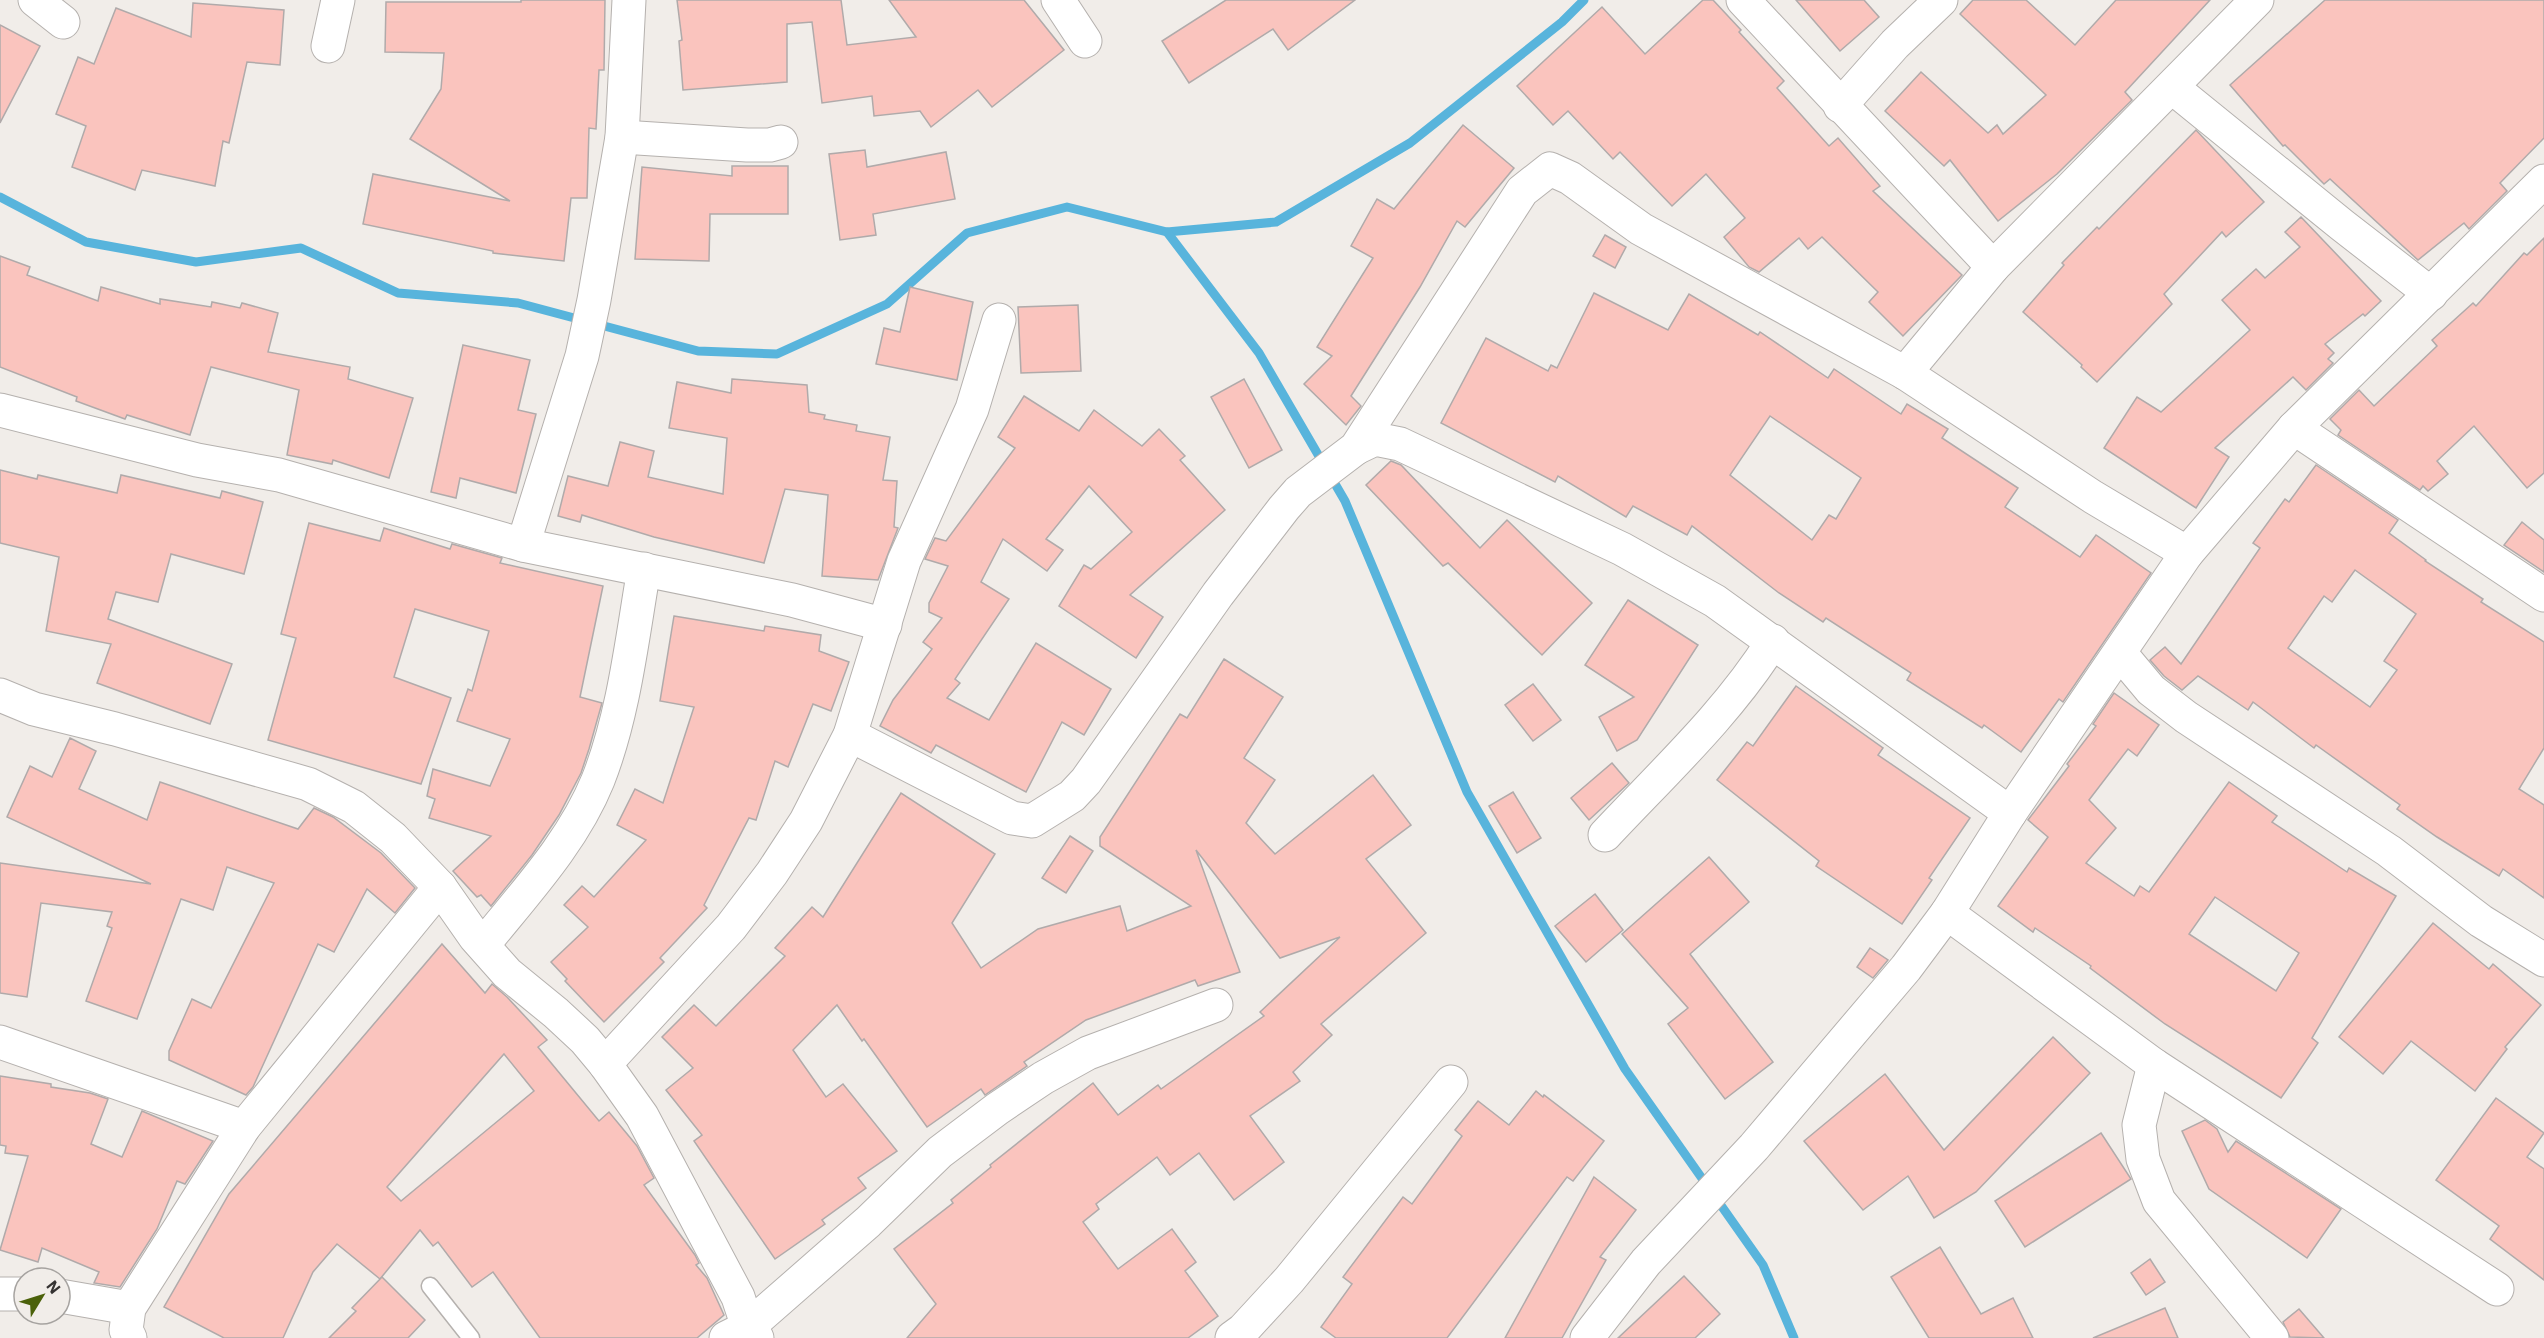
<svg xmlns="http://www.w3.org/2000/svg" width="2544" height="1338" font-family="'IBM Plex Sans',sans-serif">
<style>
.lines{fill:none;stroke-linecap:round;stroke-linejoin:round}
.stream{stroke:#58b4dc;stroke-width:9}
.building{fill:#fac4be;stroke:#b0aaaa;stroke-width:1.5;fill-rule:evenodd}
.lane-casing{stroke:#b5b1ae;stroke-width:19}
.street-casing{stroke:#b5b1ae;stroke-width:35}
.lane{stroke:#fff;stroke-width:16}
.street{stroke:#fff;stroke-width:33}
</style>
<rect width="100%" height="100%" fill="#f1ede9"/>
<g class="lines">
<!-- stream -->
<g class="stream">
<polyline points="0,197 86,242 196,262 301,248 398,293 518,303 698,351 777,354 887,304 967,233 1067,207 1167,232 1276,222 1410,143 1562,22 1584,0"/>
<polyline points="1167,232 1259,353 1345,501 1467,792 1625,1069 1763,1265 1794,1338"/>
</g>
</g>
<!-- building -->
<g class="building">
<polygon points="521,0 605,0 604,70 599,70 596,129 589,128 587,198 571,198 564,261 493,253 493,251 363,224 373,174 510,201 410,139 441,89 444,53 385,52 386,2 521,2"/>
<polygon points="677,0 841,0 847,45 916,37 889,0 1024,0 1064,50 992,107 978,90 931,127 920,111 874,116 872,96 822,103 812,22 787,24 787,82 683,90 679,41 682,40"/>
<polygon points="1226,0 1355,0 1288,50 1273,29 1189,83 1162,41"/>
<polygon points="1703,0 1713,0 1741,30 1739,32 1784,81 1777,88 1829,146 1838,138 1880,186 1873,191 1962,275 1903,336 1869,302 1878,292 1822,237 1808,249 1799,238 1759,272 1749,267 1724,237 1745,218 1706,174 1672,206 1620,152 1613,159 1568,111 1553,125 1517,86 1602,7 1645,54"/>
<polygon points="1796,0 1864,0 1879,17 1840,51"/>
<polygon points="1973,0 2026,0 2075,45 2116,0 2210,0 2125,92 2132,100 2057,174 1998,221 1950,160 1944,166 1885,111 1921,72 1988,133 1997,125 2003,134 2046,95 1960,14"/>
<polygon points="2325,0 2544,0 2544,138 2500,183 2507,191 2469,229 2464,223 2418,260 2330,179 2324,184 2285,145 2283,146 2230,85"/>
<polygon points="193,3 284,10 280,65 247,62 229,143 223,141 215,186 142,170 135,190 72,167 86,126 56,114 78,57 94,64 116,8 191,37"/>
<polygon points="0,25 40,46 0,123"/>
<polygon points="1463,125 1514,168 1465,227 1457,221 1420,287 1351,396 1361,406 1346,425 1304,384 1332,356 1317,347 1373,258 1351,246 1377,199 1394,209"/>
<polygon points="2196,130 2264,202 2226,237 2222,232 2164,294 2172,304 2097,382 2081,367 2082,365 2023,312 2064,265 2062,263 2097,227 2099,229"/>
<polygon points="865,150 867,167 946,152 955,199 873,214 876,235 840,240 829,154"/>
<polygon points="732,166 788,166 788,214 710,214 709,261 635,259 642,167 732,176"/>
<polygon points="2301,217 2381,301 2365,316 2363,314 2325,344 2334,353 2328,359 2333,363 2306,390 2293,377 2215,448 2229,457 2196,508 2104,448 2137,397 2161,412 2250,330 2222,300 2256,269 2265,278 2300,247 2285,232"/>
<polygon points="1605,235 1626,247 1615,268 1593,256"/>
<polygon points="2544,238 2544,473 2527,488 2474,426 2437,461 2448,474 2428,491 2423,486 2420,490 2338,435 2341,430 2330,419 2359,390 2374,406 2437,346 2432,340 2473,303 2476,306 2524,253 2527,255"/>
<polygon points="0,256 30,267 27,275 98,301 101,287 160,304 160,299 211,307 212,302 240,308 242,303 278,313 268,352 350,367 348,379 413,398 389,478 333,460 332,464 287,455 299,390 211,367 190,435 127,415 125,419 76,401 77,397 0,367"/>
<polygon points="910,287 973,302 957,380 876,364 884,328 900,332"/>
<path d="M1594 293 1668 330 1689 294 1758 335 1760 332 1828 378 1834 369 1901 414 1907 404 1948 429 1942 438 2018 488 2005 507 2080 557 2096 535 2151 573 2063 702 2059 699 2021 752 1984 725 1982 728 1907 680 1911 673 1826 618 1823 622 1779 593 1692 526 1687 535 1633 506 1626 517 1558 476 1555 482 1441 423 1486 338 1548 371 1551 365 1557 368ZM1770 416 1861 478 1836 519 1829 515 1812 540 1730 475Z"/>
<polygon points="1078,305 1081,371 1021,373 1018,307"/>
<polygon points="463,345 530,360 518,410 536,414 516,493 460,478 456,498 431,492"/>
<polygon points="732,379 807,385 809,412 825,415 824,419 857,425 856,431 890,437 883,480 897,481 894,527 898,528 878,580 822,576 828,495 785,489 764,563 654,537 582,515 580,522 558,516 568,476 608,486 620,442 654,451 648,477 723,494 727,438 669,428 677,382 731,393"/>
<polygon points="1244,379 1282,450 1249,468 1211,397"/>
<polygon points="1024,396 1079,431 1094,410 1142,446 1159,429 1185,456 1180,460 1225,510 1130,595 1163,617 1136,658 1059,606 1084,565 1091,569 1132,532 1089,486 1046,539 1063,550 1047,571 1003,539 981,582 1009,599 955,679 960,683 947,698 989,720 1036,643 1111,689 1084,735 1062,722 1026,792 936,745 931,753 880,726 893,700 932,649 923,642 942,618 929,612 929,603 948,566 925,559 935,538 946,541 1015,448 998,437"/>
<polygon points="1391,461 1401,465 1480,548 1507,520 1592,603 1542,655 1448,563 1443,566 1366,485"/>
<path d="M2316 465 2398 520 2389 533 2426 560 2425 561 2483 599 2481 602 2544 642V748L2519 789 2544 805V898L2503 869 2499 876 2437 837 2397 809 2400 805 2316 745 2314 748 2253 702 2248 710 2198 676 2182 690 2164 676 2150 660 2165 647 2181 664 2260 548 2253 543 2285 499 2289 502ZM2355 570 2416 614 2384 661 2397 670 2370 707 2288 648 2324 596 2332 602Z"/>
<polygon points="0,470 37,479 38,475 117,493 121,475 220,498 222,491 263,502 244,574 171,554 158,602 116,592 108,619 232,664 210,724 97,683 111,644 46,631 59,557 0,543"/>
<polygon points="2522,522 2544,540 2544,572 2504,545"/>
<polygon points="309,523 380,541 384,528 450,549 452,544 502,558 500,563 603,586 580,697 602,703 589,749 581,773 559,815 532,855 491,906 481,895 477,897 453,871 491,836 429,818 435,799 427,796 433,769 490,786 510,739 457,721 468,689 472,691 489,631 415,609 394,677 451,698 421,784 268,740 296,638 281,634"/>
<polygon points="1628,600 1698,645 1637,740 1617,751 1599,717 1634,697 1585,665"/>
<polygon points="674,616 764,631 765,626 821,635 819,651 849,662 831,711 813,704 788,767 775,761 756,820 749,818 704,905 707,908 660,958 664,962 604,1022 565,981 567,979 551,962 588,927 564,905 582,886 594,897 646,840 617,825 635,789 663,803 694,707 660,701"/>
<polygon points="1224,659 1283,697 1244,758 1275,780 1246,823 1275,854 1373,775 1411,825 1366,859 1426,933 1321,1024 1332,1035 1293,1072 1300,1081 1250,1116 1284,1162 1234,1200 1199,1153 1170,1175 1157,1157 1096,1204 1099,1209 1083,1222 1118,1269 1172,1229 1196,1262 1185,1271 1218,1316 1188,1338 907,1338 936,1304 894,1249 953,1203 951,1200 991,1167 990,1165 1093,1083 1118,1115 1158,1085 1161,1089 1264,1016 1260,1012 1340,937 1280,958 1196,850 1240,972 1198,986 1195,980 1086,1020 1024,1062 1027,1066 985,1095 981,1089 927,1127 864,1039 862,1041 837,1005 793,1050 826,1097 843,1084 897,1151 858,1178 866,1188 822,1220 825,1224 775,1259 694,1141 702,1135 666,1090 693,1068 662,1037 694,1005 716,1026 785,956 775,948 812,907 823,917 901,793 995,854 952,923 981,968 1038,929 1120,906 1127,931 1191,906 1100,846 1100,837 1180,714 1187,718"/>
<polygon points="1533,684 1561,720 1533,741 1505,705"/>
<polygon points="1796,686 1883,748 1878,755 1970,818 1929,878 1932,880 1902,924 1816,866 1819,861 1717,780 1747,742 1753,746"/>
<path d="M2114 693 2159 725 2137 756 2128 749 2089 800 2116 828 2086 863 2134 896 2140 886 2149 892 2229 782 2277 816 2272 822 2347 872 2349 868 2396 896 2312 1038 2318 1043 2281 1098 2165 1024 2090 968 2091 966 2035 928 2033 932 1998 906 2048 837 2028 820 2069 766 2067 764 2096 726 2093 724ZM2215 897 2299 953 2276 991 2189 934Z"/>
<polygon points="70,738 96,751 79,789 147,820 160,782 298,829 314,808 333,817 381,853 415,888 395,913 367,889 334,952 318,944 253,1087 246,1095 169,1060 169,1051 192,999 211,1008 274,883 227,867 213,910 181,899 137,1019 86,1001 112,928 107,926 112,912 41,903 27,997 0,993 0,863 151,884 7,817 30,766 52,777"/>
<polygon points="1612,763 1629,783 1589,820 1571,798"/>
<polygon points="1513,792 1541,838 1517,853 1489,806"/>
<polygon points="1070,836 1093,851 1066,893 1042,878"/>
<polygon points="1709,857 1749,902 1690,954 1773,1062 1725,1099 1668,1024 1688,1008 1622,934"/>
<polygon points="1595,894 1623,930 1586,962 1555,926"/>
<polygon points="2433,923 2489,969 2493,964 2541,1005 2505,1047 2507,1049 2475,1091 2411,1041 2383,1074 2339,1037"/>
<path d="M442 944 485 993 492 984 507 997 547 1040 538 1047 599 1121 609 1112 637 1146 654 1178 644 1185 695 1255 699 1263 696 1265 707 1278 724 1315 697 1338H540L493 1272 472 1287 438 1242 433 1246 420 1230 380 1279 337 1244 313 1272 283 1338H224L164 1307 229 1194ZM504 1054 534 1091 401 1201 387 1187Z"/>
<polygon points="1870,948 1888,960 1873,978 1857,967"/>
<polygon points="2053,1037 2090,1073 1976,1192 1934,1218 1908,1176 1863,1210 1804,1141 1885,1074 1944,1150"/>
<polygon points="0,1076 51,1084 51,1087 90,1093 108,1099 91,1144 122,1157 142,1111 213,1141 185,1184 177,1181 157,1229 120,1287 94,1283 99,1272 42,1248 38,1262 0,1250 28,1156 5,1153 6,1146 0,1145"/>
<polygon points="1536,1091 1543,1097 1544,1095 1604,1141 1573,1181 1567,1177 1447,1338 1336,1338 1321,1327 1352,1284 1343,1277 1403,1197 1412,1204 1462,1136 1455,1130 1478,1101 1509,1125"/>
<polygon points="2496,1098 2544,1133 2527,1157 2544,1169 2544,1280 2490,1239 2499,1226 2436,1180"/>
<polygon points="2205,1120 2217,1129 2228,1152 2236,1141 2341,1209 2307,1258 2209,1189 2182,1131"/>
<polygon points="2101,1133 2131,1179 2025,1247 1995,1201"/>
<polygon points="1594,1177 1636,1210 1600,1257 1606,1260 1562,1338 1505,1338"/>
<polygon points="1940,1247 1981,1314 2013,1298 2033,1338 1929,1338 1891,1277"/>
<polygon points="2150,1259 2165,1282 2146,1295 2131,1273"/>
<polygon points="1684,1276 1720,1314 1695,1338 1618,1338"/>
<polygon points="382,1277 425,1320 408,1338 329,1338 356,1311 352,1308"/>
<polygon points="2165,1308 2178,1338 2093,1338"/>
<polygon points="2299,1309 2324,1338 2290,1337 2283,1322"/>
</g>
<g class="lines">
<!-- lane casing -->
<g class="lane-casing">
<polyline id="lane" points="430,1286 471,1338"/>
</g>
<!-- street casing -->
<g class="street-casing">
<g id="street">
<polyline points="35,0 63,22"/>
<polyline points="1058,0 1085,41"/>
<polyline points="1743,0 1993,267"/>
<polyline points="328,46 338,0"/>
<polyline points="2173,88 2342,225 2431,294"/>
<polyline points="1840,106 1895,44 1941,0"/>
<polyline points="622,137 747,145 770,145 781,142"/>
<polyline points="1905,373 1993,267 2257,0"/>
<polyline points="0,410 197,460 279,475 523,545 792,600 885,625"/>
<polyline points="2294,428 2544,595"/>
<polyline points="1356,448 1375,439 1400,444 1622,549 1715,601 2010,813"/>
<polyline points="523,545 582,356 594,300 622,137 629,0"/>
<polyline points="2120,653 2151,690 2186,717 2389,851 2481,921 2544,960"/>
<polyline points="0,695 34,709 115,729 308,784 354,807 393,838 440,887 475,937 507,973 556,1013 585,1040 605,1064 642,1116 738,1297 748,1327 757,1338"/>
<polyline points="850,735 1012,818 1032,821 1072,796 1086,781 1218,594 1284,508 1298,492 1356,448 1522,191 1550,169 1570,178 1641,229 1905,373 2093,497 2187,553"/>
<path d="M1605 835C1663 773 1728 713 1773 641"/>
<polyline points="1947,913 2154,1065 2497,1289"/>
<path d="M483 945C524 894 573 842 598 780 624 714 632 639 644 569"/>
<polyline points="0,1042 244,1127"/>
<polyline points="605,1064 731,927 772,873 806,821 850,735 904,561 972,409 999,320"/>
<polyline points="2154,1065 2139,1125 2143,1159 2159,1201 2272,1338"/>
<polyline points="0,1294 24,1294"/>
<polyline points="60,1296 129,1308"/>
<polyline points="130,1338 126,1330 129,1308 244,1127 440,887"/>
<polyline points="726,1338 748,1327 868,1222 940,1152 997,1109 1043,1078 1088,1053 1216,1005"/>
<polyline points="1232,1338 1243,1330 1289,1280 1451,1082"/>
<polyline points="1587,1338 1646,1262 1754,1147 1906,968 1947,913 2010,813 2187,553 2294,428 2544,181"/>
</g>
</g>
<!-- lane -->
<use href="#lane" class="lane"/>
<!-- street -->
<use href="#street" class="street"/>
</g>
<!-- north arrow -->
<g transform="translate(42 1296) rotate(52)"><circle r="28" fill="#f1ede9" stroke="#a6a3a0" stroke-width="1.5"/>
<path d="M0-4.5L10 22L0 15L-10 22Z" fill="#4b610a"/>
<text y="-9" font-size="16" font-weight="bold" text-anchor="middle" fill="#353332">N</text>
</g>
</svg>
